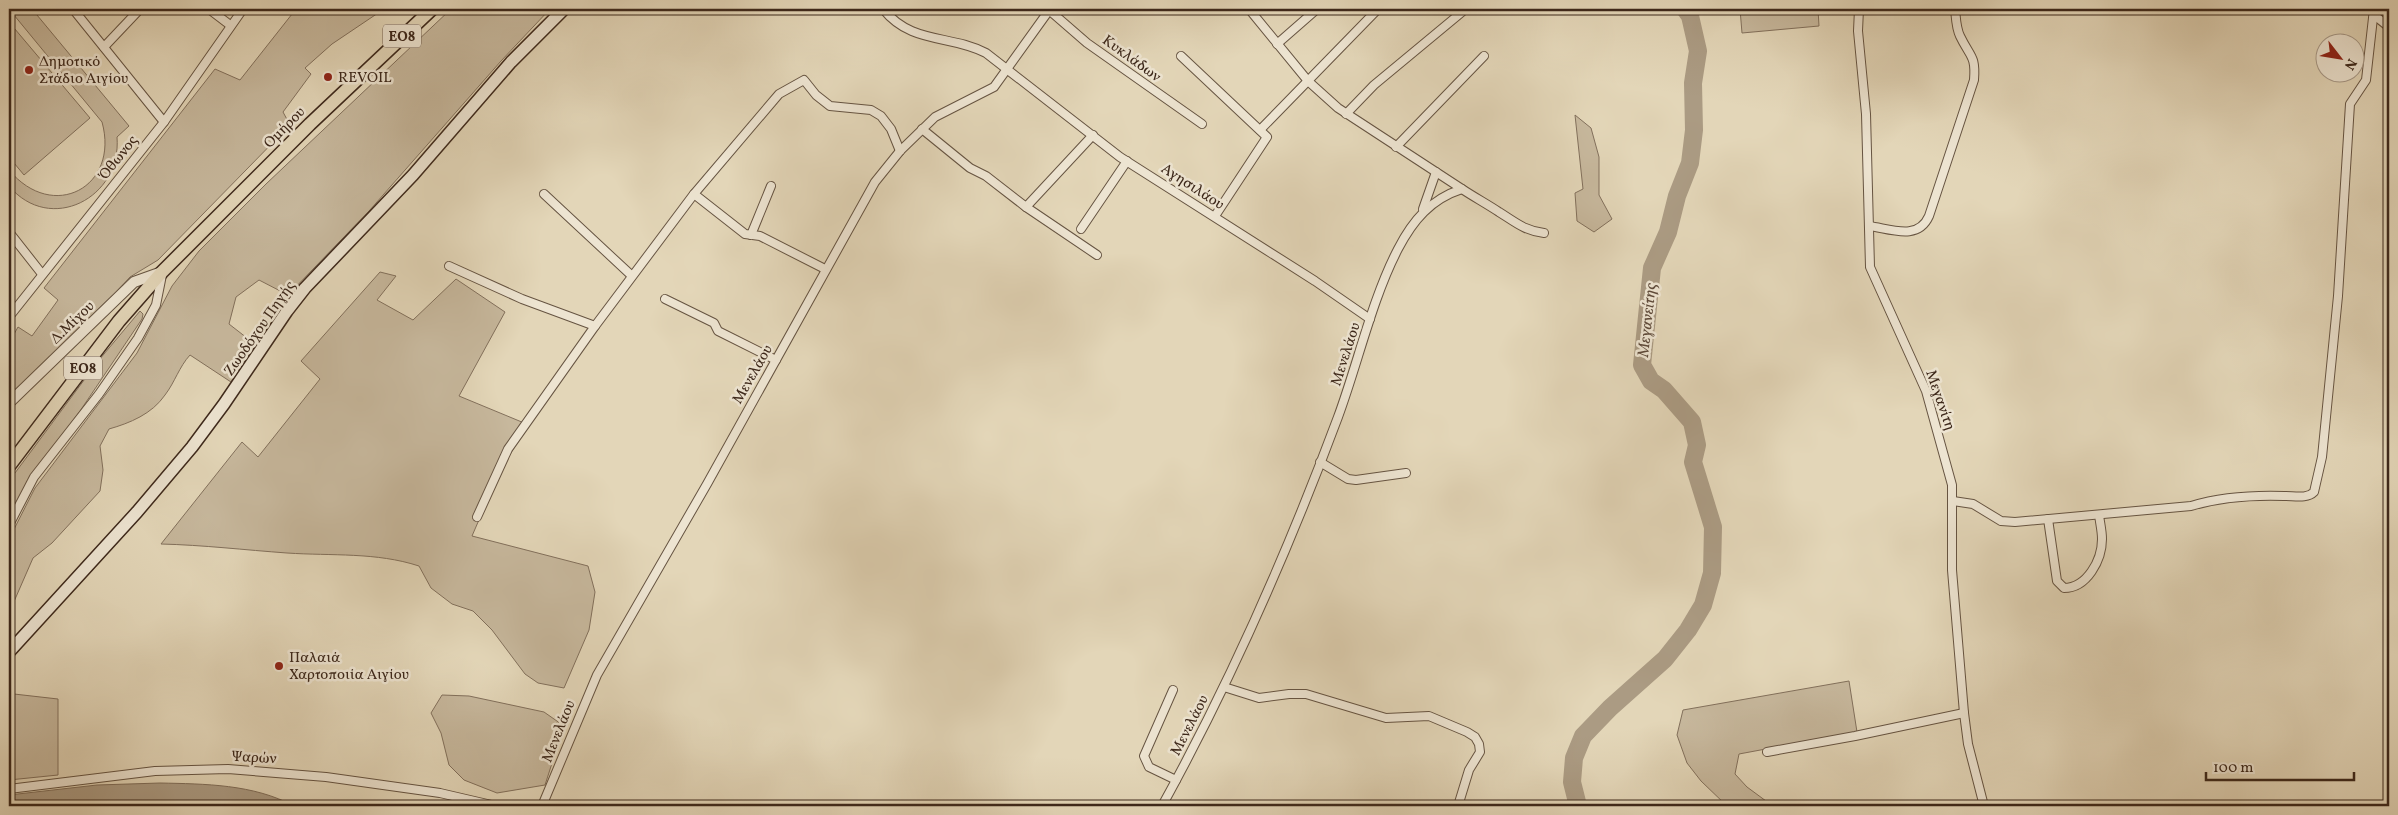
<svg xmlns="http://www.w3.org/2000/svg" width="2398" height="815" font-family="Vollkorn,serif">
<style>
.green{fill:#c7b89d;stroke:#82705c}
.water{fill:#ab9b83;stroke:#7f6d59}
.lines{fill:none;stroke-linecap:round;stroke-linejoin:round}
.river{stroke:#ab9b83;stroke-width:18}
.minor-casing{stroke:#665442;stroke-width:10}
.tertiary-casing{stroke:#665442;stroke-width:12}
.secondary-casing{stroke:#3d281b;stroke-width:14}
.primary-casing{stroke:#3d281b;stroke-width:15}
.minor{stroke:#ede4d1;stroke-width:8}
.tertiary{stroke:#ede4d1;stroke-width:10}
.secondary{stroke:#ede4d1;stroke-width:11}
.primary{stroke:#e3d6b8;stroke-width:12}
.poi-dot{fill:#8f2418;stroke:#ede4d1;stroke-width:2}
.labels{text-anchor:middle;stroke-width:5;stroke-linejoin:round;paint-order:stroke}
.shield{fill:#ede4d1;stroke:#726052;stroke-width:1}
.shield-label{font-size:14px;font-weight:bold;fill:#3d281b}
.street-label{font-size:15px;fill:#3d281b;stroke:#ede4d1}
.poi-label{font-size:15px;fill:#3d281b;stroke:#ede4d1;text-anchor:start}
.water-label{font-size:16px;font-style:italic;fill:#5e4a3a;stroke:#ede4d1}
</style>
<rect width="100%" height="100%" fill="#e3d6b8"/>
<filter id="stains"><feTurbulence type="fractalNoise" baseFrequency=".004" numOctaves="4"/><feColorMatrix values="0 0 0 0 .2 0 0 0 0 .09 0 0 0 0 .02 0 0 0 .5 -.17"/></filter>
<radialGradient id="worn" r=".72"><stop offset=".6" stop-color="#630" stop-opacity="0"/><stop offset="1" stop-color="#630" stop-opacity=".3"/></radialGradient>
<!-- green -->
<g class="green">
<path d="M9 9H32L129 126 117 137C122 198 50 235 9 186V170C53 223 120 187 102 122Z"/>
<polygon points="296,9 384,9 332,44 305,68 311,74 283,112 290,125 158,260 130,277 90,320 9,396 9,343 18,327 32,336 58,300 44,288 215,69 240,80"/>
<path d="M451 9H550L501 61 369 211 288 295 259 280 236 297 229 324 256 345 231 382 190 355C179 367 175 382 165 395 152 414 130 423 109 429L100 446 103 470 100 491 52 543 33 558 9 613V539L35 488 137 353 172 286 199 251 266 184Z"/>
<polygon points="1740,9 1818,9 1819,26 1742,33"/>
<polygon points="9,22 90,118 24,175 9,157"/>
<polygon points="1575,115 1591,128 1599,157 1599,195 1612,219 1594,232 1577,221 1575,193 1583,189"/>
<path d="M380 272 396 276 377 300 413 320 456 279 505 312 459 396 529 425C504 459 489 497 472 536L588 566 595 592 589 630 564 688 538 683 525 674 492 630 473 611 452 604 431 588 419 566C376 552 332 556 287 553 245 550 203 545 161 544L242 442 258 457 320 379 301 361Z"/>
<polygon points="140,311 143,314 142,319 80,411 32,475 10,516 9,481 99,360"/>
<polygon points="1849,681 1857,732 1739,754 1735,774 1747,787 1766,801 1762,806 1727,806 1701,781 1687,763 1677,735 1683,710"/>
<polygon points="14,694 58,699 58,775 9,780 9,700"/>
<polygon points="442,695 469,696 544,712 564,726 545,785 497,793 464,780 449,765 441,733 431,713"/>
</g>
<!-- water -->
<path class="water" d="M160 783C205 784 253 784 294 806H9V795L97 785Z"/>
<g class="lines">
<!-- river -->
<polyline class="river" points="1578,806 1572,782 1574,758 1583,736 1610,708 1665,659 1688,630 1703,605 1712,573 1713,527 1693,462 1697,445 1692,422 1664,390 1651,381 1642,365 1652,268 1668,232 1677,196 1690,163 1694,130 1693,83 1698,51 1690,16 1685,9"/>
<!-- minor casing -->
<g class="minor-casing">
<g id="minor">
<polyline points="73,9 164,122"/>
<polyline points="209,9 230,25"/>
<path d="M883 9C912 45 950 34 986 53L1120 157 1315 281 1370 319"/>
<polyline points="1859,9 1858,31 1866,114 1870,267 1926,391 1952,485 1952,570 1964,713 1968,744 1984,806"/>
<polyline points="1049,10 1087,43 1202,124"/>
<polyline points="2374,15 2389,27"/>
<polyline points="1277,44 1317,9"/>
<polyline points="104,47 140,9"/>
<polyline points="1181,56 1267,137 1215,216"/>
<polyline points="1346,114 1374,85 1462,12"/>
<polyline points="922,129 970,168 986,176 1026,207 1093,135"/>
<polyline points="1260,130 1378,9"/>
<polyline points="1396,147 1484,56"/>
<path d="M1462 189C1474 197 1487 204 1499 212 1515 222 1525 231 1544 233"/>
<polyline points="544,194 631,275"/>
<polyline points="694,194 745,234 760,236 825,269"/>
<polyline points="1026,207 1097,255"/>
<polyline points="1423,209 1436,172"/>
<path d="M1869 226C1891 229 1918 241 1929 216L1974 80C1976 55 1970 57 1960 36 1956 28 1956 18 1955 9"/>
<polyline points="1081,229 1127,161"/>
<polyline points="9,232 42,274"/>
<polyline points="751,235 771,186"/>
<polyline points="449,266 522,299 595,326 694,194 779,94 804,80 816,95 830,106 871,110 881,116 891,129 900,151"/>
<polyline points="665,299 714,323 718,331 776,360"/>
<polyline points="9,317 164,122 243,9"/>
<polyline points="1320,462 1348,479 1356,480 1406,473"/>
<path d="M1953 501 1973 504 2001 521 2015 522 2191 506C2221 497 2253 495 2284 496 2295 496 2307 499 2314 492L2322 457 2338 296 2350 104 2366 80 2374 9"/>
<polyline points="477,517 508,449 595,326"/>
<path d="M2048 519 2057 581 2064 588C2087 588 2102 560 2102 539 2102 531 2100 523 2099 515"/>
<polyline points="9,525 34,477 99,394 138,338 156,305 162,275"/>
<polyline points="1224,687 1259,698 1289,694 1306,694 1386,718 1429,716 1467,732 1475,737 1479,744 1480,752 1469,770 1458,806"/>
<polyline points="1173,690 1144,756 1149,767 1176,780"/>
<polyline points="1767,752 1855,736 1964,713"/>
<polyline points="9,789 155,771 228,769 326,777 440,793 496,806"/>
<polyline points="542,806 597,675 707,484 875,182 900,151 935,117 994,87 1050,9"/>
<path d="M1162 806C1231 681 1288 551 1338 417 1358 363 1372 299 1398 249 1413 220 1431 199 1462 189L1338 108 1308 81 1249 9"/>
</g>
</g>
<!-- tertiary casing -->
<g class="tertiary-casing">
<polyline id="tertiary" points="9,403 134,282 162,272"/>
</g>
<!-- secondary casing -->
<g class="secondary-casing">
<polyline id="secondary" points="9,652 137,512 192,447 224,404 287,311 305,288 413,175 511,62 564,9"/>
</g>
<!-- primary casing -->
<g class="primary-casing">
<polyline id="primary" points="9,466 119,321 162,272 310,124 432,9"/>
</g>
<!-- minor -->
<use href="#minor" class="minor"/>
<!-- tertiary -->
<use href="#tertiary" class="tertiary"/>
<!-- secondary -->
<use href="#secondary" class="secondary"/>
<!-- primary -->
<use href="#primary" class="primary"/>
</g>
<!-- markers -->
<g class="poi-dot">
<circle cx="29" cy="70" r="5"/>
<circle cx="328" cy="77" r="5"/>
<circle cx="279" cy="666" r="5"/>
</g>
<g class="labels">
<!-- shield labels -->
<g class="shield">
<rect x="383" y="24.5" width="38" height="23" rx="4"/>
<rect x="64" y="356.5" width="38" height="23" rx="4"/>
</g>
<g class="shield-label">
<text x="402" y="41">ΕΟ8</text>
<text x="83" y="373">ΕΟ8</text>
</g>
<!-- street labels -->
<g class="street-label">
<text transform="translate(1132 58) rotate(36)" y="5">Κυκλάδων</text>
<text transform="translate(284 127) rotate(-45)" y="5">Ομήρου</text>
<text transform="translate(118 157) rotate(-51)" y="5">Όθωνος</text>
<text transform="translate(1193 186) rotate(33)" y="5">Αγησιλάου</text>
<text transform="translate(72 322) rotate(-44)" y="5">Δ.Μίχου</text>
<text transform="translate(259 328) rotate(-55)" y="5">Ζωοδόχου Πηγής</text>
<text transform="translate(1345 354) rotate(-72)" y="5">Μενελάου</text>
<text transform="translate(752 374) rotate(-60)" y="5">Μενελάου</text>
<text transform="translate(1941 400) rotate(71)" y="5">Μεγανίτη</text>
<text transform="translate(1189 725) rotate(-63)" y="5">Μενελάου</text>
<text transform="translate(558 731) rotate(-68)" y="5">Μενελάου</text>
<text transform="translate(254 757) rotate(3)" y="5">Ψαρών</text>
</g>
<!-- poi labels -->
<g class="poi-label">
<text x="39" y="66">Δημοτικό<tspan x="39" dy="17">Στάδιο Αιγίου</tspan></text>
<text x="338" y="82">REVOIL</text>
<text x="289" y="662">Παλαιά<tspan x="289" dy="17">Χαρτοποιία Αιγίου</tspan></text>
</g>
<!-- water labels -->
<g class="water-label">
<text transform="translate(1646 320) rotate(-84)" y="6">Μεγανείτης</text>
</g>
</g>
<!-- margin -->
<rect width="2398" height="815" fill="none" stroke="#e3d6b8" stroke-width="30"/>
<rect x="10" y="10" width="2378" height="795" fill="none" stroke="#3d281b" stroke-width="2.5"/>
<rect x="15" y="15" width="2368" height="785" fill="none" stroke="#3d281b"/>
<!-- north arrow -->
<g transform="translate(2340 58) rotate(121)"><circle r="24" fill="#ede4d1" stroke="#a79988"/>
<path d="M0-4L9 19L0 12L-9 19Z" fill="#8f2418"/>
<text y="-8" font-size="14" font-weight="bold" text-anchor="middle" fill="#3d281b">N</text>
</g>
<!-- scale -->
<path d="M2206 772v8h148v-8" fill="none" stroke="#3d281b" stroke-width="2.5"/>
<text x="2213" y="772" font-size="15" fill="#3d281b" stroke="#ede4d1" stroke-width="4" paint-order="stroke">100 m</text>
<rect width="100%" height="100%" filter="url(#stains)"/>
<rect width="100%" height="100%" fill="url(#worn)"/>
</svg>
